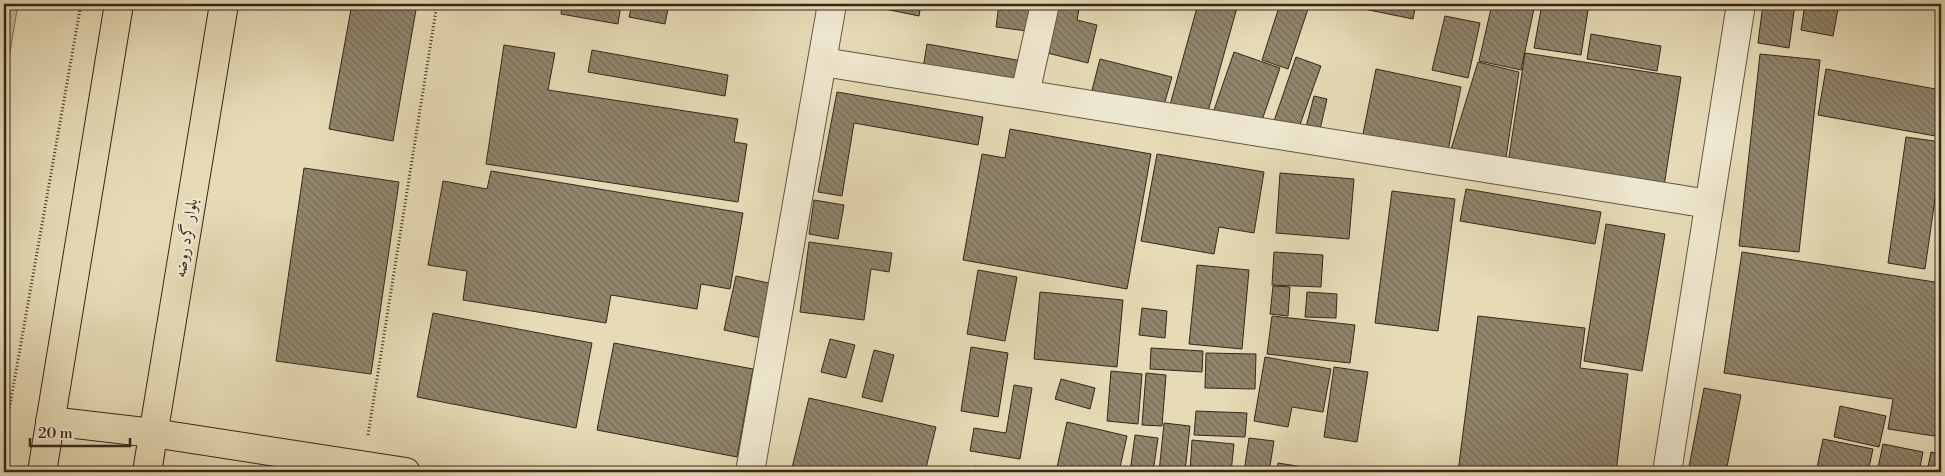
<svg xmlns="http://www.w3.org/2000/svg" width="1945" height="476" font-family="'Libre Bodoni',Amiri,serif">
<style>
.park{fill:url(#park-tufts);stroke:#7e725c}
.building{fill:url(#building-back-hatch);stroke:#35271c}
.lines{fill:none;stroke-linecap:round;stroke-linejoin:round}
.minor-casing{stroke:#615442;stroke-width:30}
.major-casing{stroke:#35271c;stroke-width:30}
.path{stroke:#35271c;stroke-width:3;stroke-dasharray:1 2.5;stroke-linecap:butt}
.minor{stroke:#efe8d0;stroke-width:28}
.major{stroke:#e6dbb6;stroke-width:28}
.labels{text-anchor:middle;stroke-width:4.5;stroke-linejoin:round;paint-order:stroke}
.street-label{font-size:16px;fill:#35271c;stroke:#efe8d0}
</style>
<defs>
<pattern id="park-tufts" width="24" height="20" patternUnits="userSpaceOnUse" patternTransform="scale(1.25)"><rect width="24" height="20" fill="#c8bc9c"/><path d="M3 7l-1-3M5 7V3M7 7l1-3M15 17l-1-3M17 17v-4M19 17l1-3" fill="none" stroke="#a3997e"/></pattern>
<pattern id="building-back-hatch" width="6" height="6" patternUnits="userSpaceOnUse" patternTransform="scale(1.25)"><rect width="6" height="6" fill="#91856c"/><path d="M-1 5l2 2M0 0l6 6M5-1l2 2" fill="none" stroke="#776d58"/></pattern>
</defs>
<rect width="100%" height="100%" fill="#e6dbb6"/>
<filter id="stains"><feTurbulence type="fractalNoise" baseFrequency=".004" numOctaves="4"/><feColorMatrix values="0 0 0 0 .2 0 0 0 0 .09 0 0 0 0 .02 0 0 0 .5 -.17"/></filter>
<radialGradient id="worn" r=".72"><stop offset=".6" stop-color="#630" stop-opacity="0"/><stop offset="1" stop-color="#630" stop-opacity=".3"/></radialGradient>
<!-- park -->
<polygon class="park" points="4,4 18,4 4,88"/>
<!-- building -->
<g class="building">
<polygon points="352,4 417,4 393,141 329,129"/>
<polygon points="562,4 621,4 618,24 561,14"/>
<polygon points="632,4 669,4 665,24 629,17"/>
<polygon points="717,4 756,4 755,10"/>
<polygon points="876,4 921,4 919,16 875,7"/>
<polygon points="999,4 1031,4 1027,31 996,27"/>
<polygon points="1054,4 1080,4 1077,20 1097,25 1088,63 1043,52"/>
<polygon points="1198,4 1238,4 1207,115 1170,105"/>
<polygon points="1280,4 1302,4 1309,6 1288,69 1262,60"/>
<polygon points="1365,4 1416,4 1413,19 1364,9"/>
<polygon points="1492,4 1535,4 1521,70 1479,61"/>
<polygon points="1542,4 1589,4 1581,55 1534,48"/>
<polygon points="1763,4 1795,4 1789,48 1758,43"/>
<polygon points="1805,4 1839,4 1833,36 1801,30"/>
<polygon points="1445,16 1480,23 1468,78 1432,70"/>
<polygon points="1591,34 1661,46 1657,71 1587,59"/>
<polygon points="927,44 1022,61 1017,85 923,68"/>
<polygon points="504,45 555,53 548,90 738,119 734,142 747,144 738,202 486,164"/>
<polygon points="592,50 728,75 725,96 588,72"/>
<polygon points="1234,52 1280,68 1260,126 1214,110"/>
<polygon points="1525,53 1681,77 1664,186 1508,163"/>
<polygon points="1760,54 1820,60 1799,252 1739,246"/>
<polygon points="1296,57 1321,66 1298,130 1274,121"/>
<polygon points="1100,59 1172,77 1162,112 1091,94"/>
<polygon points="1478,62 1519,72 1505,164 1449,156"/>
<polygon points="1376,69 1461,87 1447,155 1362,139"/>
<polygon points="1826,69 1941,90 1941,137 1818,115"/>
<polygon points="837,92 983,117 978,145 854,123 842,196 818,192"/>
<polygon points="1314,96 1327,99 1319,134 1305,131"/>
<polygon points="1010,129 1151,154 1127,289 963,260 982,154 1005,158"/>
<polygon points="1906,137 1941,142 1941,157 1925,269 1888,263"/>
<polygon points="1157,154 1264,172 1254,233 1219,227 1214,254 1141,241"/>
<polygon points="304,168 399,182 371,374 276,361"/>
<polygon points="491,171 743,213 730,289 701,284 697,309 611,295 606,323 463,300 467,271 428,265 443,181 487,189"/>
<polygon points="1280,173 1354,179 1349,239 1276,233"/>
<polygon points="1466,189 1601,212 1595,244 1460,221"/>
<polygon points="1392,191 1455,199 1438,331 1375,323"/>
<polygon points="814,200 844,205 838,239 809,234"/>
<polygon points="1606,224 1665,234 1642,371 1584,361"/>
<polygon points="809,242 892,253 889,272 871,269 864,320 800,312"/>
<polygon points="1274,252 1323,255 1321,287 1272,285"/>
<polygon points="1742,252 1941,283 1941,437 1888,429 1893,399 1724,373"/>
<polygon points="1197,265 1249,270 1242,349 1189,344"/>
<polygon points="978,270 1017,277 1005,341 967,334"/>
<polygon points="736,276 773,284 761,338 724,330"/>
<polygon points="1273,286 1290,287 1288,316 1270,314"/>
<polygon points="1040,292 1123,300 1117,367 1034,359"/>
<polygon points="1307,292 1337,294 1336,318 1305,317"/>
<polygon points="1142,308 1167,311 1165,338 1139,335"/>
<polygon points="433,313 592,343 576,428 417,397"/>
<polygon points="1272,316 1355,325 1350,363 1267,354"/>
<polygon points="1478,316 1585,328 1580,368 1628,374 1616,472 1458,472"/>
<polygon points="830,339 855,345 846,378 821,372"/>
<polygon points="614,343 753,369 737,457 597,430"/>
<polygon points="971,347 1008,353 998,417 961,411"/>
<polygon points="1151,348 1203,351 1202,372 1150,369"/>
<polygon points="874,350 894,355 882,402 862,397"/>
<polygon points="1206,353 1256,354 1255,389 1205,388"/>
<polygon points="1265,357 1331,369 1323,412 1292,407 1288,427 1254,421"/>
<polygon points="1334,367 1368,372 1357,442 1324,437"/>
<polygon points="1111,371 1142,374 1138,424 1107,421"/>
<polygon points="1146,373 1166,375 1162,426 1142,425"/>
<polygon points="1061,379 1095,388 1090,409 1055,399"/>
<polygon points="1014,385 1032,388 1020,459 970,451 974,428 1006,433"/>
<polygon points="1704,388 1741,395 1726,472 1688,472"/>
<polygon points="809,398 936,427 925,472 791,472"/>
<polygon points="1840,406 1886,416 1879,447 1834,437"/>
<polygon points="1196,411 1247,413 1245,437 1194,435"/>
<polygon points="1067,422 1127,436 1119,472 1056,472"/>
<polygon points="1164,423 1190,426 1185,472 1159,472"/>
<polygon points="1135,435 1158,438 1153,472 1130,472"/>
<polygon points="1249,438 1274,441 1269,472 1244,472"/>
<polygon points="1823,439 1873,449 1868,472 1816,472"/>
<polygon points="1192,440 1234,444 1231,472 1190,472"/>
<polygon points="1883,444 1923,452 1919,472 1877,472"/>
<polygon points="1931,452 1941,454 1941,472 1927,472"/>
<polygon points="1278,463 1335,472 1277,472"/>
<polygon points="974,466 1015,472 973,472"/>
</g>
<g class="lines">
<!-- minor casing -->
<g class="minor-casing">
<g id="minor">
<polyline points="823,62 1709,204"/>
<polyline points="1025,94 1045,4"/>
<polyline points="750,472 832,4"/>
<polyline points="1667,472 1741,4"/>
</g>
</g>
<!-- major casing -->
<g class="major-casing">
<g id="major">
<polyline points="50,421 153,433 406,472"/>
<polyline points="42,472 119,4"/>
<polyline points="147,472 224,4"/>
</g>
</g>
<!-- path -->
<g class="path">
<polyline points="368,435 437,4"/>
<polyline points="4,439 81,4"/>
<polyline points="4,470 11,470"/>
</g>
<!-- minor -->
<use href="#minor" class="minor"/>
<!-- major -->
<use href="#major" class="major"/>
</g>
<g class="labels">
<!-- street labels -->
<g class="street-label">
<text transform="translate(185 238) rotate(-81)" y="6">بلوار گرد روضه</text>
</g>
</g>
<!-- margin -->
<rect width="1945" height="476" fill="none" stroke="#e6dbb6" stroke-width="20"/>
<rect x="5" y="5" width="1935" height="466" fill="none" stroke="#35271c" stroke-width="2.5"/>
<rect x="10" y="10" width="1925" height="456" fill="none" stroke="#35271c"/>
<!-- scale -->
<path d="M30 438v8h100v-8" fill="none" stroke="#35271c" stroke-width="2.5"/>
<text x="38" y="438" font-size="15" fill="#35271c" stroke="#efe8d0" stroke-width="4" paint-order="stroke">20 m</text>
<rect width="100%" height="100%" filter="url(#stains)"/>
<rect width="100%" height="100%" fill="url(#worn)"/>
</svg>
